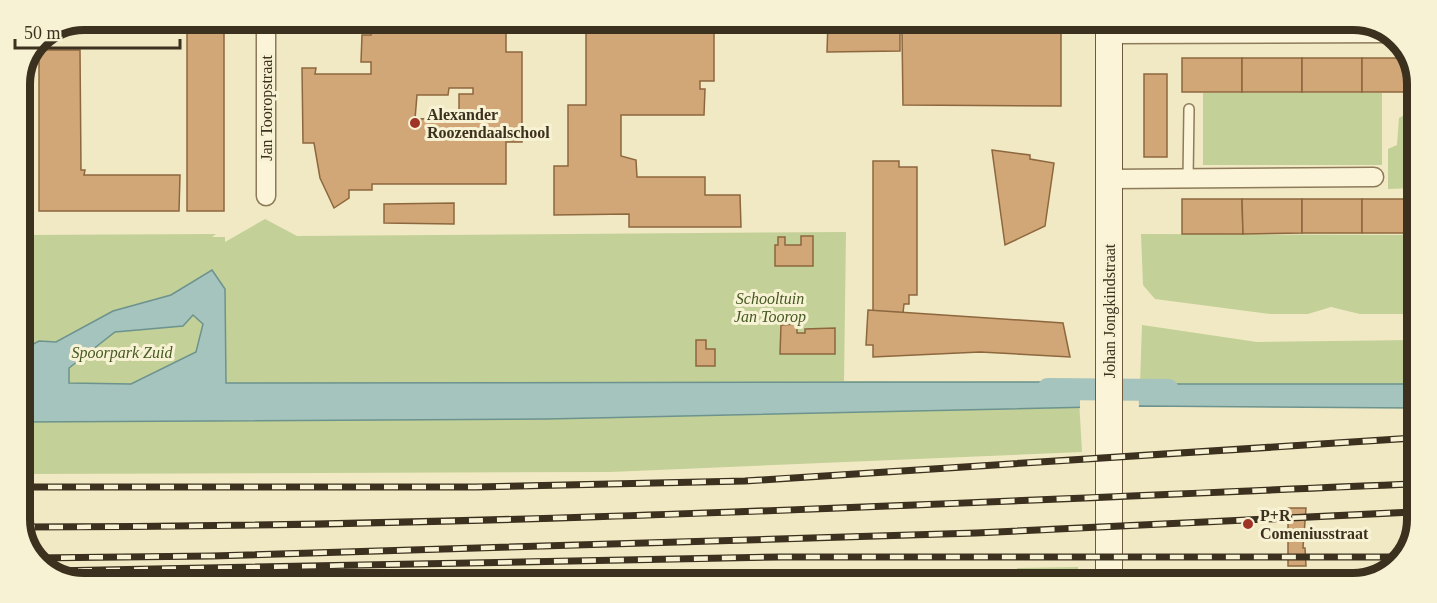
<svg xmlns="http://www.w3.org/2000/svg" width="1437" height="603" font-family="'Times New Roman',serif">
<style>
.green{fill:#c3d097}
.water{fill:#a6c4be;stroke:#6c938e;stroke-width:1.5;fill-rule:evenodd}
.pier{fill:#f1e9c4}
.lines{fill:none;stroke-linecap:round;stroke-linejoin:round}
.canal{stroke:#a6c4be;stroke-width:22}
.building{fill:#d1a778;stroke:#8d673e;stroke-width:1.5;fill-rule:evenodd}
.lane-casing{stroke:#8d7b59;stroke-width:12}
.street-casing{stroke:#8d7b59;stroke-width:21}
.secondary-casing{stroke:#6f5b3c;stroke-width:28}
.lane{stroke:#fbf4d8;stroke-width:9}
.street{stroke:#fbf4d8;stroke-width:18}
.secondary{stroke:#fbf4d8;stroke-width:26}
.rail-casing{stroke:#3c301e;stroke-width:7}
.rail{stroke:#f8f2d4;stroke-width:4.5;stroke-dasharray:14;stroke-linecap:butt}
.poi-dot{fill:#9f3326;stroke:#f8f2d4;stroke-width:2}
.labels{text-anchor:middle;stroke-width:6;stroke-linejoin:round;paint-order:stroke}
.street-label{font-size:16px;fill:#3c301e;stroke:#f8f2d4}
.poi-label{font-size:16px;font-weight:bold;fill:#3c301e;stroke:#f8f2d4;text-anchor:start}
.park-label{font-size:16px;font-style:italic;fill:#465a23;stroke:#f8f2d4}
.rim{fill:none;stroke:#3c301e;stroke-width:8}
</style>
<rect width="100%" height="100%" fill="#f1e9c4"/>
<!-- green -->
<g class="green">
<rect x="1203" y="93" width="179" height="72"/>
<polygon points="1413,110 1417,111 1416,188 1388,189 1388,149 1397,145 1399,118"/>
<polygon points="265,219 297,236 846,232 844,381 1078,382 1082,452 610,472 20,474 21,235 216,234 212,237 225,237 225,242"/>
<polygon points="1141,234 1416,235 1415,314 1360,314 1331,307 1308,314 1270,314 1155,299 1143,285"/>
<polygon points="1142,325 1257,342 1415,340 1414,384 1140,384"/>
<polygon points="1078,567 1078,582 371,580 528,575 529,579 607,578 607,574 751,572 752,576 808,576 808,573 976,572 976,575 1016,575 1017,568"/>
</g>
<!-- water -->
<path class="water" d="M212 270 225 289 226 383 1078 382V396H1139L1140 384H1414V408L1139 406 547 419 20 422V351L39 341 56 342 113 311 171 295ZM193 315 203 324 196 352 131 384 69 383V368L115 332 183 326Z"/>
<!-- pier -->
<polygon class="pier" points="1080,380 1080,393 1137,393 1138,381 1139,409 1080,409"/>
<g class="lines">
<!-- canal -->
<polyline class="canal" points="1048,389 1168,390"/>
</g>
<!-- building -->
<g class="building">
<polygon points="182,20 224,20 224,211 187,211 187,22 182,22"/>
<path d="M371 21H506V52H522V142H506V184H372V190H349V198L334 208 320 178 314 143H303L302 68H316L315 74H371V62H361L362 35H371ZM449 88H473V94H459V118L415 119 417 95H448Z"/>
<polygon points="586,21 714,22 714,81 700,81 700,89 705,89 704,115 621,115 621,156 636,160 637,177 705,177 705,195 740,195 741,227 629,227 629,214 554,215 554,166 568,166 568,105 586,105"/>
<polygon points="828,22 900,23 900,51 827,52"/>
<polygon points="920,23 1061,23 1061,106 903,105 902,33 920,33"/>
<polygon points="39,50 80,50 81,170 85,170 84,175 180,175 179,211 39,211"/>
<rect x="1182" y="58" width="60" height="34"/>
<rect x="1242" y="58" width="60" height="34"/>
<rect x="1302" y="58" width="60" height="34"/>
<polygon points="1362,58 1409,58 1417,80 1417,92 1362,92"/>
<rect x="1144" y="74" width="23" height="83"/>
<polygon points="992,150 1030,155 1030,159 1054,163 1045,226 1005,245"/>
<polygon points="873,161 899,161 899,167 917,167 917,295 909,295 909,304 904,304 903,313 873,311"/>
<polygon points="1182,199 1242,199 1243,234 1182,234"/>
<polygon points="1242,199 1302,199 1302,233 1243,234"/>
<rect x="1302" y="199" width="60" height="34"/>
<rect x="1362" y="199" width="54" height="34"/>
<polygon points="454,203 454,224 384,223 384,204"/>
<polygon points="801,236 813,236 813,266 775,266 775,245 778,245 778,237 785,237 785,245 801,245"/>
<polygon points="868,310 1063,323 1070,357 980,352 873,357 873,345 866,345"/>
<polygon points="797,324 797,333 805,333 805,329 835,328 835,354 780,354 781,325"/>
<polygon points="696,340 706,340 706,349 715,349 715,366 696,366"/>
<polygon points="1288,508 1306,508 1303,548 1305,548 1306,566 1288,566"/>
</g>
<g class="lines">
<!-- lane casing -->
<g class="lane-casing">
<polyline id="lane" points="1188,179 1189,109"/>
</g>
<!-- street casing -->
<g class="street-casing">
<g id="street">
<polyline points="266,20 266,196"/>
<polyline points="1109,34 1388,33"/>
<polyline points="1109,179 1374,177"/>
</g>
</g>
<!-- secondary casing -->
<g class="secondary-casing">
<polyline id="secondary" points="1109,23 1109,583"/>
</g>
<!-- lane -->
<use href="#lane" class="lane"/>
<!-- street -->
<use href="#street" class="street"/>
<!-- secondary -->
<use href="#secondary" class="secondary"/>
<!-- rail casing -->
<g class="rail-casing">
<g id="rail">
<polyline points="20,487 476,487 745,481 1414,438"/>
<path d="M21 527C486 527 949 503 1413 484"/>
<polyline points="33,558 212,556 976,533 1413,512"/>
<polyline points="50,571 780,557 1402,557"/>
</g>
</g>
<!-- rail -->
<use href="#rail" class="rail"/>
</g>
<!-- markers -->
<g class="poi-dot">
<circle cx="415" cy="123" r="6"/>
<circle cx="1248" cy="524" r="6"/>
</g>
<g class="labels">
<!-- street labels -->
<g class="street-label">
<text transform="translate(266 108) rotate(-90)" y="6">Jan Tooropstraat</text>
<text transform="translate(1109 311) rotate(-90)" y="6">Johan Jongkindstraat</text>
</g>
<!-- poi labels -->
<g class="poi-label">
<text x="427" y="120">Alexander<tspan x="427" dy="18">Roozendaalschool</tspan></text>
<text x="1260" y="521">P+R<tspan x="1260" dy="18">Comeniusstraat</tspan></text>
</g>
<!-- park labels -->
<g class="park-label">
<text x="770" y="304">Schooltuin<tspan x="770" dy="18">Jan Toorop</tspan></text>
<text x="122" y="358">Spoorpark Zuid</text>
</g>
</g>
<!-- crop -->
<path d="M0 0H1437V603H0ZM84 30H1353A54 54 0 0 1 1407 84V519A54 54 0 0 1 1353 573H84A54 54 0 0 1 30 519V84A54 54 0 0 1 84 30Z" fill="#f8f2d4" fill-rule="evenodd"/>
<path class="rim" d="M84 30H1353A54 54 0 0 1 1407 84V519A54 54 0 0 1 1353 573H84A54 54 0 0 1 30 519V84A54 54 0 0 1 84 30Z"/>
<!-- scale -->
<path d="M15 39v9h165v-9" fill="none" stroke="#3c301e" stroke-width="3"/>
<text x="24" y="39" font-size="18" fill="#3c301e" stroke="#f8f2d4" stroke-width="4.5" paint-order="stroke">50 m</text>
</svg>
